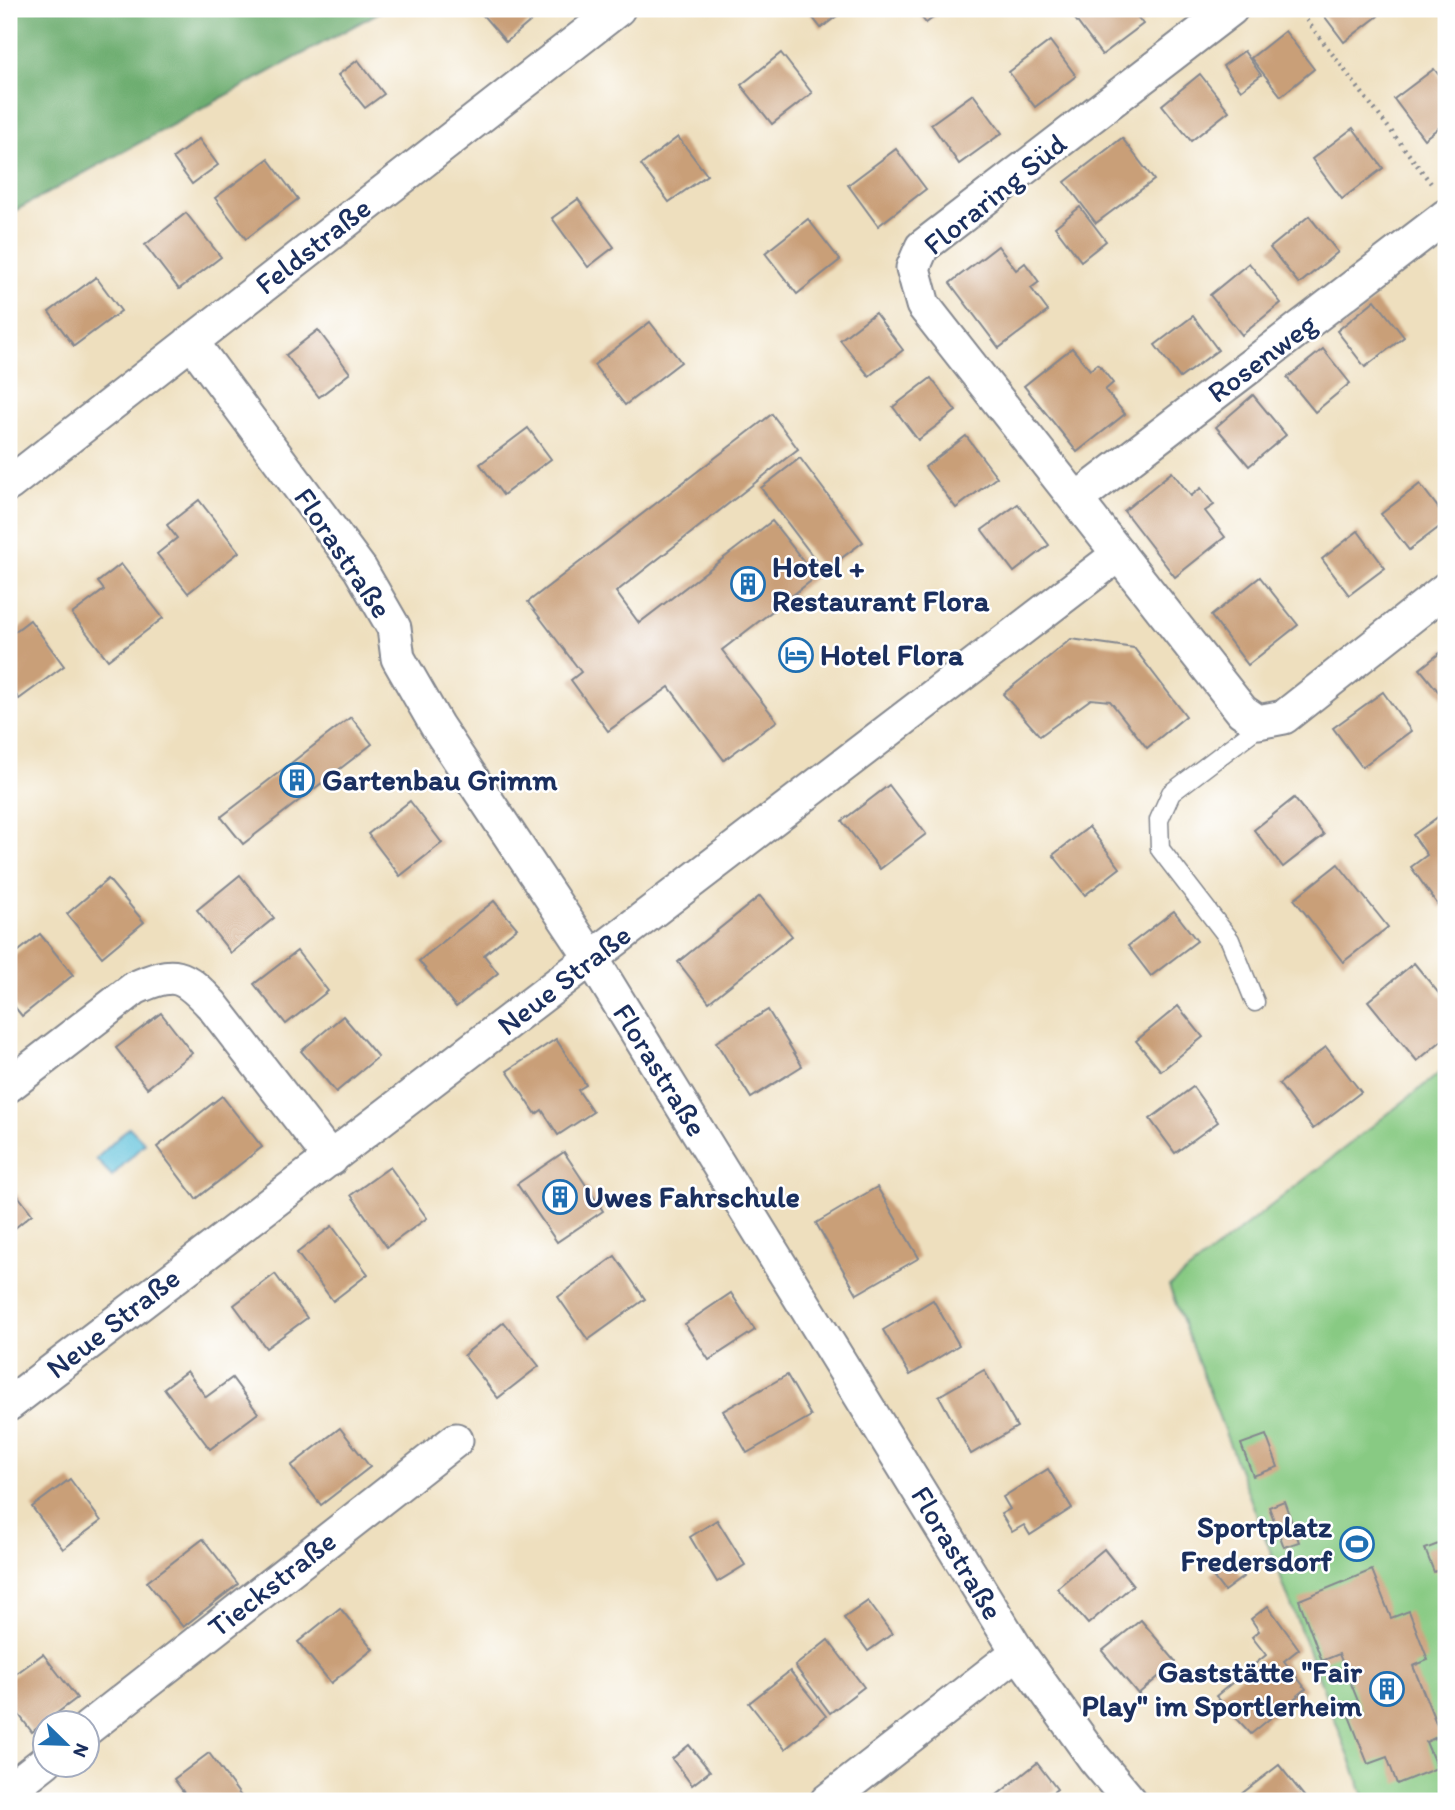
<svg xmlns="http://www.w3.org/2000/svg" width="1455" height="1810" font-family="Itim,sans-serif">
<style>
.green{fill:#88ca83;stroke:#527c70;stroke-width:2}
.forest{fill:#6eae71;stroke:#446e68;stroke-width:2}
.water{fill:#5bc0d9;stroke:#3b789c;stroke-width:2}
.building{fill:#c99f78}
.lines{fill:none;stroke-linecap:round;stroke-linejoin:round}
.lane-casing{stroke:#84878e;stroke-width:21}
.street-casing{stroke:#84878e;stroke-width:37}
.path{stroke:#84878e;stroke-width:4.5;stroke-dasharray:2 5;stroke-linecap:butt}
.lane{stroke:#fff;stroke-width:18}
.street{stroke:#fff;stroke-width:33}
.labels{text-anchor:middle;stroke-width:5;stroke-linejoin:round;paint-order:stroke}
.street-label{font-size:30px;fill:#1b2f5e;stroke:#fff}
.poi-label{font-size:30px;font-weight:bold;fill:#1b2f5e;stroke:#fff;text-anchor:start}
</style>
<rect width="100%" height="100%" fill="#fff"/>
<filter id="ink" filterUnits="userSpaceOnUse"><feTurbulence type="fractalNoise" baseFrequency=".0143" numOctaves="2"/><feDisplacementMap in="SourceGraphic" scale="14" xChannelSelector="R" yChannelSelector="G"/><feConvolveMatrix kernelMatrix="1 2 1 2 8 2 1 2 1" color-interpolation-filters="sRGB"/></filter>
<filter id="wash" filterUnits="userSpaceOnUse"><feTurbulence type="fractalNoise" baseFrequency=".00686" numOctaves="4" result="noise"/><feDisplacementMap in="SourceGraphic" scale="28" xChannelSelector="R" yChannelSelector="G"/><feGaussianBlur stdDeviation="1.57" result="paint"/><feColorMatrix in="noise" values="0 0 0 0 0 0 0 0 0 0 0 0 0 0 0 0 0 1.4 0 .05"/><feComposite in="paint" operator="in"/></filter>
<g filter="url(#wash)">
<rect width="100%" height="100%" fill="#eedfbe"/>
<!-- green -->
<polygon class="green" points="1446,1068 1446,1801 1366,1801 1169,1286"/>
<!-- forest -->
<polygon class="forest" points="9,9 385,9 9,214"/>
<!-- water -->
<polygon class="water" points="129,1127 145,1143 112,1176 96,1159"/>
<g id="blocks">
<!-- building -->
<g class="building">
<polygon points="484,9 523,9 532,20 506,42 480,12"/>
<polygon points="806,9 846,9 821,28"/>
<polygon points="915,9 945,9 926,23"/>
<polygon points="1089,9 1131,9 1143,24 1102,55 1075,19"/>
<polygon points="1319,9 1373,9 1378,16 1344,42"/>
<polygon points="1285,31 1314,69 1281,96 1251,58"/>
<polygon points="1050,41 1076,76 1035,107 1009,72"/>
<polygon points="1244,51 1261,75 1241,90 1223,66"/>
<polygon points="781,53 812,93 772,124 741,85"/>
<polygon points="358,60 384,94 365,108 338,75"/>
<polygon points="1434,69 1446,84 1446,122 1424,139 1394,99"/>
<polygon points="1200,74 1229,111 1191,141 1162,105"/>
<polygon points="973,94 1002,133 959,164 931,124"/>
<polygon points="1353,128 1383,168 1342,199 1312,159"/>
<polygon points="678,137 707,175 669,202 641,165"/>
<polygon points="1122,138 1154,180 1096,223 1065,182"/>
<polygon points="199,139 218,165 192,184 173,158"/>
<polygon points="896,149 926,189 878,226 848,185"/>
<polygon points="268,159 298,199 246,239 215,198"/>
<polygon points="578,199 614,247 588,267 552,218"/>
<polygon points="1080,207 1106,241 1081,261 1055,227"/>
<polygon points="186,213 221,257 179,289 145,245"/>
<polygon points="1309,216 1338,252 1299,284 1270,248"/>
<polygon points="808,219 840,260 797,294 765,253"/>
<polygon points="998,246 1016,270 1025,263 1039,282 1031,288 1048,311 999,348 950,283"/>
<polygon points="1249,263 1281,303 1242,335 1210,295"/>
<polygon points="96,277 121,311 74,346 49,312"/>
<polygon points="1375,300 1404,337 1365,367 1337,331"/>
<polygon points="875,313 903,350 869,376 840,340"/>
<polygon points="1193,316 1218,350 1180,378 1155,345"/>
<polygon points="650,322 681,362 625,405 594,365"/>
<polygon points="318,330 350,373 319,397 286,355"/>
<polygon points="1072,348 1090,370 1098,364 1113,383 1105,390 1125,414 1077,452 1024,386"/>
<polygon points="1323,349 1350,383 1315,412 1287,378"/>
<polygon points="931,378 956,411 918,440 893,407"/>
<polygon points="1253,395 1286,435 1249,466 1216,427"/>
<polygon points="772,414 798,449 616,592 639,623 772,521 816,577 722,650 777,721 724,760 669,687 608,731 571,680 581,672 528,602"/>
<polygon points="528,428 551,459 503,495 480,464"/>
<polygon points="966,436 997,477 956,508 925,467"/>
<polygon points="800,458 863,542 824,571 761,488"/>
<polygon points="1172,472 1191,496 1201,488 1214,505 1205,511 1225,537 1175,577 1124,511"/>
<polygon points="1420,484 1446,518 1446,522 1409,550 1381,514"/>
<polygon points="199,500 239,552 188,593 157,554 177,538 167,525"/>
<polygon points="1018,504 1049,545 1014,572 982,530"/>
<polygon points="1358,531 1385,568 1349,595 1322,559"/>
<polygon points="121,564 163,618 108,660 72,614 104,590 98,582"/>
<polygon points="1260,577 1298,625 1248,665 1211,616"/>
<polygon points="30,620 64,666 19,699 9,684 9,636"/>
<polygon points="1071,639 1134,648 1186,716 1147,748 1110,701 1091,699 1040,736 1003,694"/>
<polygon points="1446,648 1446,701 1420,669"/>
<polygon points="1383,692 1411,731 1362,767 1333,728"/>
<polygon points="351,717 372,744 243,844 221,817"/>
<polygon points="889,785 926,834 880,869 842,821"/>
<polygon points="1294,798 1324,835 1283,867 1254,830"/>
<polygon points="410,801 442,843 400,876 368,834"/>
<polygon points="1442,814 1446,820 1446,904 1440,908 1411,867 1427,855 1413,835"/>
<polygon points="1089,827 1120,868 1085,895 1053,855"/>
<polygon points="1338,864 1388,927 1343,962 1294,899"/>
<polygon points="240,875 274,918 231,953 197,910"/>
<polygon points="108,879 144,922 102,957 67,914"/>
<polygon points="760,896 792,936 709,1002 678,962"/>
<polygon points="494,901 517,928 484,955 498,973 456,1007 419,961"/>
<polygon points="1174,911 1197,941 1151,976 1128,946"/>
<polygon points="40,934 73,975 22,1016 9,1000 9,959"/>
<polygon points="297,951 328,991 286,1024 254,984"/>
<polygon points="1414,963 1446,1002 1446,1037 1417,1061 1368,1001"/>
<polygon points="1178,1006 1203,1037 1161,1071 1136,1041"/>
<polygon points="768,1010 802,1066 751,1098 716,1042"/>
<polygon points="161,1013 192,1053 147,1088 116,1048"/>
<polygon points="343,1016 378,1057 336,1092 301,1051"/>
<polygon points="556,1039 586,1085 578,1090 593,1112 558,1135 542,1110 536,1114 507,1071"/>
<polygon points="1326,1047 1361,1092 1313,1129 1279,1084"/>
<polygon points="1193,1087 1218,1122 1175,1153 1150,1119"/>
<polygon points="222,1096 262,1147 196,1199 157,1147"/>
<polygon points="564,1152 603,1211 557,1242 517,1184"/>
<polygon points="390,1167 427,1218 387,1247 351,1195"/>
<polygon points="9,1184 32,1214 9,1233"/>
<polygon points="877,1187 919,1258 857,1294 816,1223"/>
<polygon points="332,1226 368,1274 333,1301 297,1253"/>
<polygon points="615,1256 645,1299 588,1340 558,1297"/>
<polygon points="275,1274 307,1318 266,1348 234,1305"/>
<polygon points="731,1293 755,1330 709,1360 685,1324"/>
<polygon points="933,1300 959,1345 910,1375 883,1330"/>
<polygon points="504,1322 539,1366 498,1398 464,1355"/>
<polygon points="984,1370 1017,1427 971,1454 939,1396"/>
<polygon points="187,1371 206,1397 232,1378 258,1413 210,1449 164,1388"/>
<polygon points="787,1375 811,1416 747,1453 723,1411"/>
<polygon points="340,1428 370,1467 321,1505 291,1466"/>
<polygon points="1266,1435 1278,1467 1253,1476 1241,1444"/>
<polygon points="1048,1469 1072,1508 1030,1535 1024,1525 1012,1532 1001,1514 1010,1509 1003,1497"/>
<polygon points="70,1479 101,1521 63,1549 32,1507"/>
<polygon points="1284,1501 1299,1542 1284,1547 1269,1507"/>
<polygon points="717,1520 745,1565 717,1582 690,1537"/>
<polygon points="203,1539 238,1584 183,1627 147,1582"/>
<polygon points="1446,1541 1446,1567 1434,1572 1425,1549"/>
<polygon points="1104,1549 1133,1585 1088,1624 1057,1588"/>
<polygon points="1230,1560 1243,1577 1224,1591 1211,1574"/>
<polygon points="1372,1570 1391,1618 1409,1611 1428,1660 1413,1666 1441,1735 1426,1742 1437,1768 1397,1784 1387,1757 1368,1764 1349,1716 1362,1711 1339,1654 1322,1661 1299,1600"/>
<polygon points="868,1601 892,1634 868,1651 844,1618"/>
<polygon points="1268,1606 1299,1649 1284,1661 1306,1689 1251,1734 1216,1696 1266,1655 1252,1637 1259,1631 1251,1619"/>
<polygon points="340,1608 373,1649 331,1683 298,1642"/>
<polygon points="1141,1620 1176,1662 1138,1694 1102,1651"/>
<polygon points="828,1640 864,1687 830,1713 795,1666"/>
<polygon points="43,1654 77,1698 32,1732 14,1708 9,1713 9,1679"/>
<polygon points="790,1671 826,1716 785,1749 749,1703"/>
<polygon points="689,1745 710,1771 692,1785 672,1759"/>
<polygon points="209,1753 243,1799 240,1801 190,1801 174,1779"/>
<polygon points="1037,1763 1057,1789 1042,1801 1002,1801 997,1795"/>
<polygon points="1279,1765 1308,1801 1232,1801"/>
</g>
</g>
</g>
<g filter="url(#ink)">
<use href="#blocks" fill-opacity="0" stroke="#84878e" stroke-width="2"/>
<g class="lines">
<!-- lane casing -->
<g class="lane-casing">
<polyline id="lane" points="1255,1002 1230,940 1160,849 1159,820 1171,793 1254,730 1258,722"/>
</g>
<!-- street casing -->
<g class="street-casing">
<g id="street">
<polyline points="1231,9 922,247 913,268 923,305 1242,711 1258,722 1284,717 1446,589"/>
<polyline points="191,341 360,569 394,628 398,658 437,726 592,959 1018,1652 1094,1758 1130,1801"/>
<polyline points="9,484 618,9"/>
<polyline points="1077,499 1446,216"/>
<path d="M9 1085 135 988C175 970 183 974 212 1005L331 1159"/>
<polyline points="9,1404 1119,554"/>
<polyline points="88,1728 456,1440"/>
<polyline points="9,1790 46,1761"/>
<polyline points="827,1801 1018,1652"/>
</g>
</g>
<!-- path -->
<polyline class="path" points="1298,9 1433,186"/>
<!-- lane -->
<use href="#lane" class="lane"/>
<!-- street -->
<use href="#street" class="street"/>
</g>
</g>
<!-- icons -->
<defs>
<g id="building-ring" transform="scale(1.75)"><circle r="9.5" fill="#fff" stroke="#1f6fb2" stroke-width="1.5"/><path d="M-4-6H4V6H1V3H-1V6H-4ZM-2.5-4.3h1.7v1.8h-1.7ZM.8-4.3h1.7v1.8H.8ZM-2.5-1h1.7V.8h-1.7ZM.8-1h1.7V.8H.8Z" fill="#1f6fb2"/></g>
<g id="hotel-ring" transform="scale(1.75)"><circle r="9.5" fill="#fff" stroke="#1f6fb2" stroke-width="1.5"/><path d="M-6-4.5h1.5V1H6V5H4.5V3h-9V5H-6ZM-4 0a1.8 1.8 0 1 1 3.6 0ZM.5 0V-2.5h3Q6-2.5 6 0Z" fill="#1f6fb2"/></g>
<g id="stadium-ring" transform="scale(1.75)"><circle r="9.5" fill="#fff" stroke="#1f6fb2" stroke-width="1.5"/><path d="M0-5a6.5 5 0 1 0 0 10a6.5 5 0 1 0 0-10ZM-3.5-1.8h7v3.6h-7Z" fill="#1f6fb2"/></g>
</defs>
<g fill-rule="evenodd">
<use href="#building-ring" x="748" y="584"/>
<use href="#hotel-ring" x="796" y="655"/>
<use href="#building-ring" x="297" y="780"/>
<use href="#building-ring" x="560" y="1197"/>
<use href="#stadium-ring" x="1357" y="1544"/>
<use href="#building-ring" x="1387" y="1689"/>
</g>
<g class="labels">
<!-- street labels -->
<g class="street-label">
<text transform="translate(995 194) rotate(-39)" y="10">Floraring Süd</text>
<text transform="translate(313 246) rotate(-38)" y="10">Feldstraße</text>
<text transform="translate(1262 358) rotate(-37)" y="10">Rosenweg</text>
<text transform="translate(343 553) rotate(56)" y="10">Florastraße</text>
<text transform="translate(564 980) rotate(-38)" y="10">Neue Straße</text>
<text transform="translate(660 1070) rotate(58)" y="10">Florastraße</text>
<text transform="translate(113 1323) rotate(-38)" y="10">Neue Straße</text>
<text transform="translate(957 1553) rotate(59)" y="10">Florastraße</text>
<text transform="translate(272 1584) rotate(-38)" y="10">Tieckstraße</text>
</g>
<!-- poi labels -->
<g class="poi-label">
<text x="772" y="577">Hotel +<tspan x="772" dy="34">Restaurant Flora</tspan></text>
<text x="820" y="665">Hotel Flora</text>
<text x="322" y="790">Gartenbau Grimm</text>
<text x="584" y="1207">Uwes Fahrschule</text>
<text x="1332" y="1537" text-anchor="end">Sportplatz<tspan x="1332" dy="34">Fredersdorf</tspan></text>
<text x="1362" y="1682" text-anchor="end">Gaststätte "Fair<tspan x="1362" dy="34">Play" im Sportlerheim</tspan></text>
</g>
</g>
<!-- margin -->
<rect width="1455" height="1810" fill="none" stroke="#fff" stroke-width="35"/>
<!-- north arrow -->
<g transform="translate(66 1744) rotate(113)"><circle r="33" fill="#ffffff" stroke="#a4acbf" stroke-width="2"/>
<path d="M0-5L12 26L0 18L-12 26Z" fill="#1f6fb2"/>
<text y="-10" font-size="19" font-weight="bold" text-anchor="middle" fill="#1b2f5e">N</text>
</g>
</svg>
